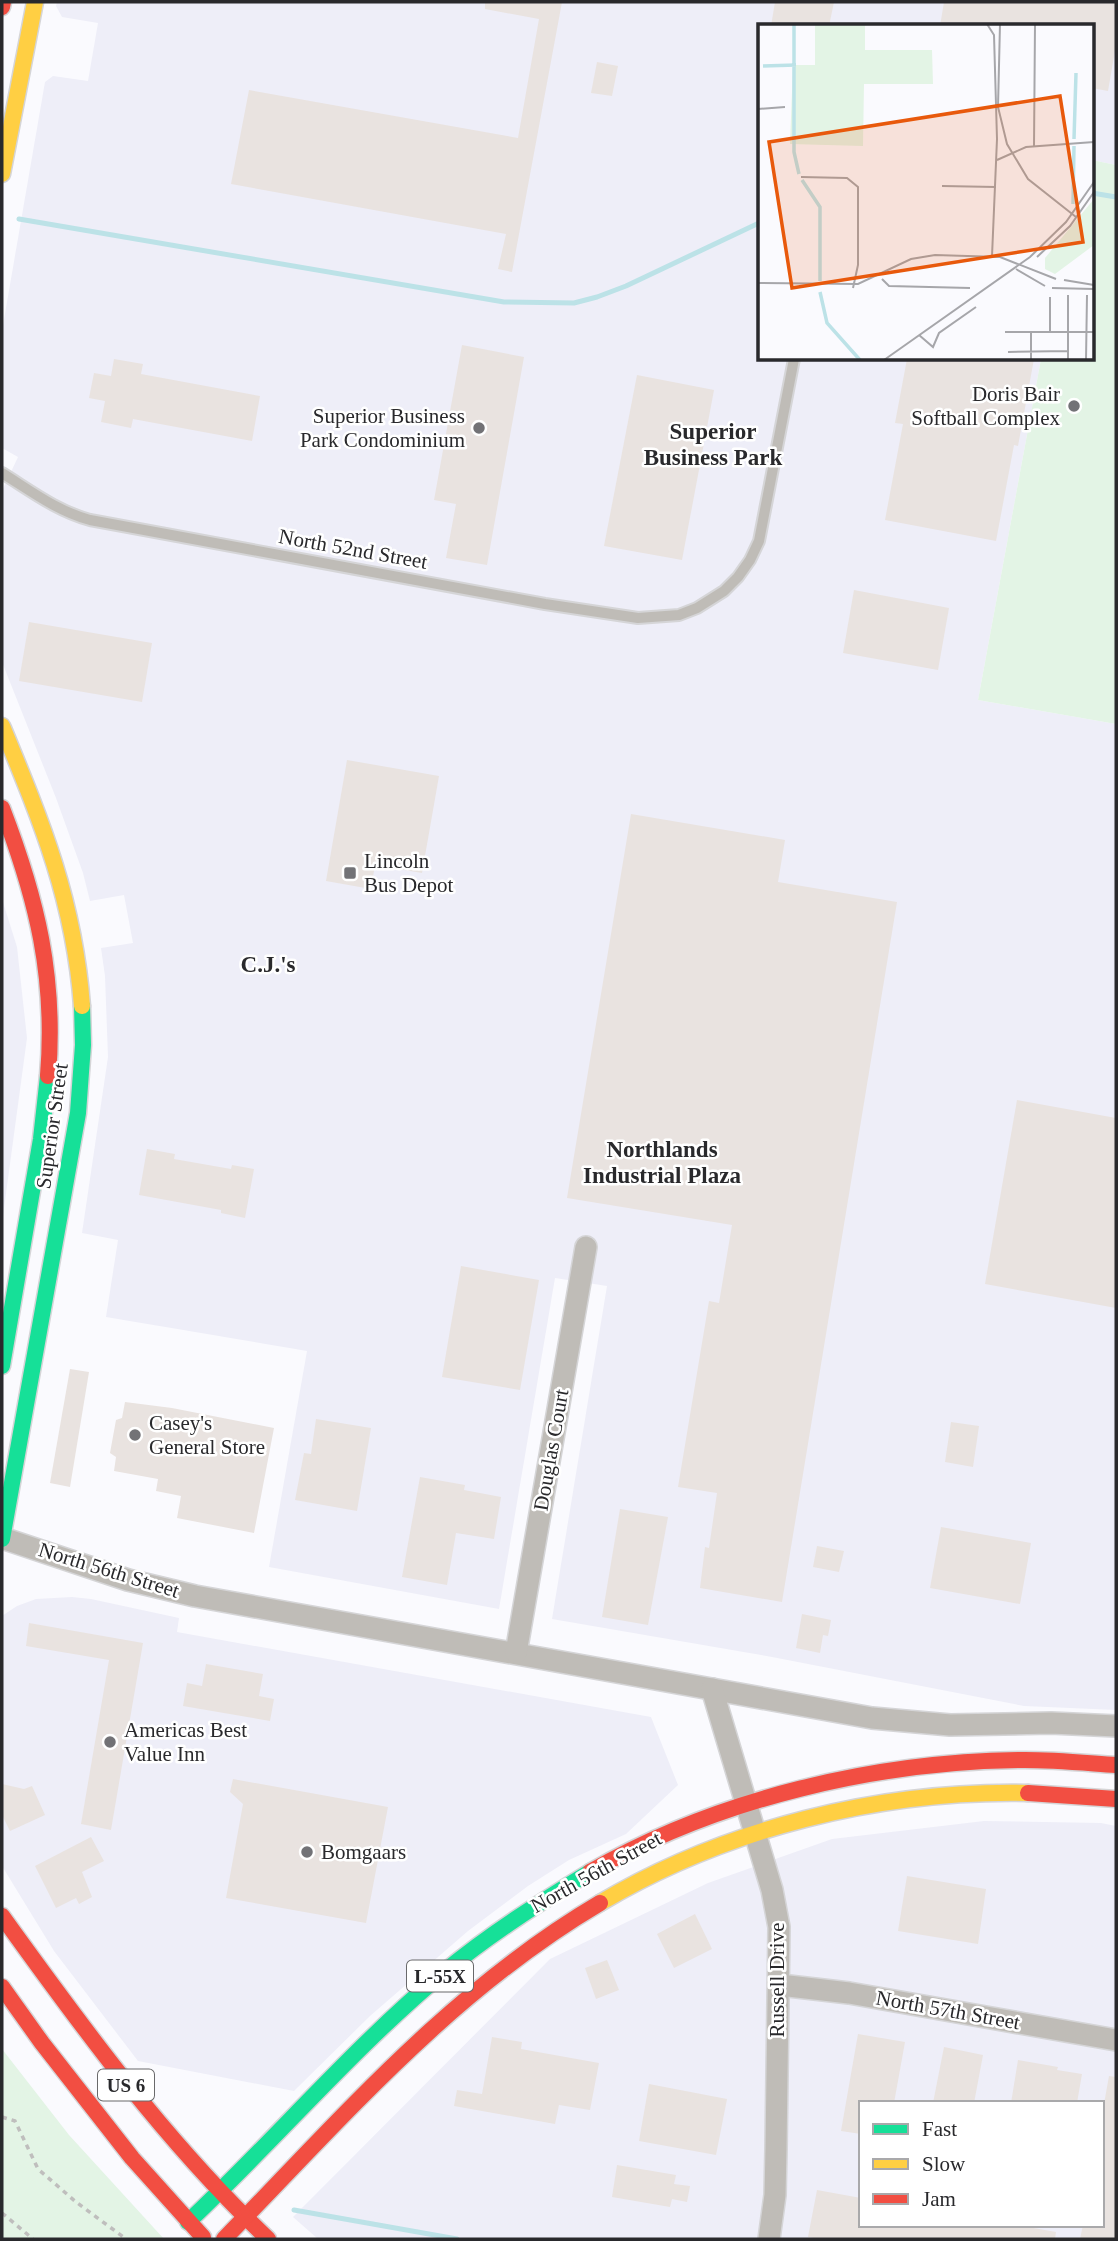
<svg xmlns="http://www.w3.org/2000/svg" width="1118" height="2241" font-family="'Times New Roman',serif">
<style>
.built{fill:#eeeef8;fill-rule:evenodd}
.green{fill:#e3f4e5}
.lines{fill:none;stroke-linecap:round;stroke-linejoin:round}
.stream{stroke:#bce2e7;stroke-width:5}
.building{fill:#e9e3e0}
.lane-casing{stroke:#d5d5d7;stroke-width:14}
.street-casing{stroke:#d5d5d7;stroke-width:24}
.fast-casing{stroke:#d5d5d7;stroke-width:19}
.slow-casing{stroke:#d5d5d7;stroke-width:19}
.jam-casing{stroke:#d5d5d7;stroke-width:19}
.path{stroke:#bfbebd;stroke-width:3.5;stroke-dasharray:5 5;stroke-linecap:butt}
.lane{stroke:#bfbcb7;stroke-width:10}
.street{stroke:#bfbcb7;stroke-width:21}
.fast{stroke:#16e098;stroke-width:16}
.slow{stroke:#ffcf43;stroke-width:16}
.jam{stroke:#f24e42;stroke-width:16}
.poi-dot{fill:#727276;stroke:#fff;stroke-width:2.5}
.labels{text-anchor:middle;stroke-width:5;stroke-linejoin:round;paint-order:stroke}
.shield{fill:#fff;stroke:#69696b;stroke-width:2}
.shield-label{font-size:19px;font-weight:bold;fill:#29292c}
.poi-label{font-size:21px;fill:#29292c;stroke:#fff;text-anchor:start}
.street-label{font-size:21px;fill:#29292c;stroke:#fff}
.neighbourhood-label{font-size:23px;font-weight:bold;fill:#29292c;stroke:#fff}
.inset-river{fill:none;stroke:#bce2e7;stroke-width:3.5}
.inset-road{fill:none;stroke:#a6a6aa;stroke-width:2}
.view{fill:#e8590c;fill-opacity:0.15;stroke:#e8590c;stroke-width:3.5}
.inset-edge{fill:none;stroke:#29292c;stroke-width:3.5}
</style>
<rect width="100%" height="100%" fill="#fafafe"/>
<!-- built -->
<g class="built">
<polygon points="57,2 1116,2 1116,165 1092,160 1092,26 759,26 759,359 1041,359 978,700 1116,724 1116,1710 1024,1706 772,1657 552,1619 607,1286 555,1278 499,1609 269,1567 307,1351 106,1317 118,1240 82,1233 108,1057 105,976 101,948 133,943 124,895 90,901 83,873 56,798 2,662 2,491 18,457 2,448 2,331 45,82 53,76 88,81 98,23 62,17 56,6"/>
<polygon points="2,899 17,947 27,1038 2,1223"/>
<polygon points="72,1597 91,1599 179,1618 177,1632 651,1717 678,1785 626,1834 569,1860 528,1886 468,1931 370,2016 294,2091 138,2061 54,1951 2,1866 2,1616 17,1606 36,1599"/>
<path d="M984 1821 1101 1823 1116 1826V2239H318L293 2217 550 1959 708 1883 832 1839ZM861 2103H1102V2225H861Z"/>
</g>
<!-- green -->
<g class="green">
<polygon points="1092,160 1116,165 1116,724 978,700 1041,359 1092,359"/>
<polygon points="2,2049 69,2135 164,2239 2,2239"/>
</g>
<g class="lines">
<!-- stream -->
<g class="stream">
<polyline points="1092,193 1116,197"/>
<polyline points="19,219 504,302 574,303 597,297 626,286 759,223"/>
<polyline points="294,2210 457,2239"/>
</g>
</g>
<!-- building -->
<g class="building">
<polygon points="485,2 562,2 512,272 498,269 506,234 231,184 249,90 518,138 539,19 485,9"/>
<polygon points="775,2 834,2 829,26 771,26"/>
<polygon points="944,2 1116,2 1116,45 1108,91 1092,88 1092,26 940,26"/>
<polygon points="597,62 618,66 612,96 591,93"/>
<polygon points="462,345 524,357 487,565 446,558 456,504 434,500"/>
<polygon points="114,359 143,364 141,374 260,396 252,441 133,419 131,428 101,422 105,401 89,398 94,373 111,376"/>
<polygon points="907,359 1034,359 1018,446 1014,445 996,541 885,520 903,424 895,423"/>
<polygon points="637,375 714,390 682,560 604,546"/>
<polygon points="854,590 949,608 938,670 843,653"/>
<polygon points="29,622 152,643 142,702 19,681"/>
<polygon points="347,760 439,776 422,873 375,865 371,889 326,881"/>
<polygon points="631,814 785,840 778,882 897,902 782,1602 700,1588 705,1547 709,1548 717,1493 678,1487 709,1301 719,1303 732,1225 567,1198"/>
<polygon points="1017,1100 1116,1118 1116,1308 985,1284"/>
<polygon points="147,1149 175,1154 174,1159 231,1169 232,1165 254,1169 245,1218 221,1213 221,1210 139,1195"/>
<polygon points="461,1266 539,1280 520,1390 442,1377"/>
<polygon points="70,1369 89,1372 70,1487 50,1483"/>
<polygon points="125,1402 172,1408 274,1428 254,1533 177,1518 181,1496 156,1491 158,1479 114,1471 116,1457 110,1453 116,1420 122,1418"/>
<polygon points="316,1419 371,1428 357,1511 295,1500 304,1453 311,1454"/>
<polygon points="951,1422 979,1426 973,1467 945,1462"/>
<polygon points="420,1477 465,1485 464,1490 501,1497 494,1539 456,1533 447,1585 402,1577"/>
<polygon points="620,1509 668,1517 648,1625 602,1617"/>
<polygon points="941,1527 1031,1543 1020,1604 930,1588"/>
<polygon points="817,1546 844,1551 839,1572 813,1567"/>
<polygon points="802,1614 831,1620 828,1636 823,1635 820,1653 796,1648"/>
<polygon points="29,1623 143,1643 111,1830 81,1824 109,1660 26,1646"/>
<polygon points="206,1664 263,1674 259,1696 274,1699 270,1721 183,1706 187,1683 202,1686"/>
<polygon points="233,1779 388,1807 366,1923 226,1898 243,1804 230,1792"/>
<polygon points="2,1784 24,1789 32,1786 45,1815 10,1831 2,1815"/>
<polygon points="91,1837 104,1861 82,1872 92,1897 79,1904 76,1898 56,1908 35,1866"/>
<polygon points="907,1876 986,1889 978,1944 898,1931"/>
<polygon points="695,1914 712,1949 674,1968 657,1934"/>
<polygon points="607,1960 619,1990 596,1999 585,1968"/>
<polygon points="858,2034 905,2042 894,2103 861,2103 861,2134 841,2131"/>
<polygon points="492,2037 522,2042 521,2049 599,2063 590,2110 559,2105 555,2124 454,2106 457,2090 482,2094"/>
<polygon points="944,2047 983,2055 974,2103 933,2103"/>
<polygon points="1018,2060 1058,2067 1057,2070 1082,2074 1077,2103 1011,2103"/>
<polygon points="1109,2076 1116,2077 1116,2239 1080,2239 1083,2225 1102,2225 1102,2115"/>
<polygon points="649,2084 727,2099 716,2155 639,2141"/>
<polygon points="617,2165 676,2175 674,2184 690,2186 687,2202 672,2199 670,2207 612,2197"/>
<polygon points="817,2190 861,2198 861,2225 1017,2225 1056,2232 1055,2239 819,2239 808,2237"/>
</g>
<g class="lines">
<!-- lane casing -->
<g class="lane-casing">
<path id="lane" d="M2 473C31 491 57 511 90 520L545 604 638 618 679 615 697 608 724 591 738 577 750 560 759 541 794 359"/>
</g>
<!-- street casing -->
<g class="street-casing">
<g id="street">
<polyline points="2,1538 128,1580 195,1596 872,1718 950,1725 1051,1723 1116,1726"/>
<polyline points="516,1653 586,1247"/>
<polyline points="712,1689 772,1890 779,1927 776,2149 775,2195 769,2239"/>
<polyline points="780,1985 849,1993 1116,2040"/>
</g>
</g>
<!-- fast casing -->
<g class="fast-casing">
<g id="fast">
<polyline points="2,1366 41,1139 48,1076"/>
<polyline points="2,1539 78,1113 83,1045 82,1006"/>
<path d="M188 2222C275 2140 353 2048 444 1972 490 1934 539 1903 590 1872"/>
</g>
</g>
<!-- slow casing -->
<g class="slow-casing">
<g id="slow">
<polyline points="2,174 35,2"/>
<path d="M2 726C42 823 74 900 82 1006"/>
<path d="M600 1903C726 1828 881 1790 1028 1793"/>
</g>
</g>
<!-- jam casing -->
<g class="jam-casing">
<g id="jam">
<polyline points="2,7 3,2"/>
<path d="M2 808C37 899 56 977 48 1076"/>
<polyline points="1028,1793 1116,1799"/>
<path d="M590 1872C718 1798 878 1761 1025 1760 1055 1760 1086 1763 1116 1765"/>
<path d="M2 1916C84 2030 166 2142 268 2239"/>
<polyline points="2,1987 42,2043 132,2158 203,2237"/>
<path d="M224 2239C343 2117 451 1991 600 1903"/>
</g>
</g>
<!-- path -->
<g class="path">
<polyline points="2,2117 15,2121 38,2169 76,2202 126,2239"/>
<polyline points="2,2213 33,2239"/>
</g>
<!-- lane -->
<use href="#lane" class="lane"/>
<!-- street -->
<use href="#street" class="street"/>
<!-- fast -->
<use href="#fast" class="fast"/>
<!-- slow -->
<use href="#slow" class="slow"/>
<!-- jam -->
<use href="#jam" class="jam"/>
</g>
<!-- markers -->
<g class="poi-dot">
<circle cx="1074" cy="406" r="7"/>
<circle cx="479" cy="428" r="7"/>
<rect x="343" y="866" width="14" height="14" rx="3.5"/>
<circle cx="135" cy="1435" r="7"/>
<circle cx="110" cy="1742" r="7"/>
<circle cx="307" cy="1852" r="7"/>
</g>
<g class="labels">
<!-- shield labels -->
<g class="shield">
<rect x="407" y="1960.5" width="66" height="31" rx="5"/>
<rect x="98" y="2069.5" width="56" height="31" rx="5"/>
</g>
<g class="shield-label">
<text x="440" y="1983">L-55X</text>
<text x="126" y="2092">US 6</text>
</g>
<!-- poi labels -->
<g class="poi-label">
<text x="1060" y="401" text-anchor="end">Doris Bair<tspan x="1060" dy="24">Softball Complex</tspan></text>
<text x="465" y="423" text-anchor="end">Superior Business<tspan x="465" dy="24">Park Condominium</tspan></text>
<text x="364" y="868">Lincoln<tspan x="364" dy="24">Bus Depot</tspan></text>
<text x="149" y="1430">Casey's<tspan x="149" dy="24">General Store</tspan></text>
<text x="124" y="1737">Americas Best<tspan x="124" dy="24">Value Inn</tspan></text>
<text x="321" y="1859">Bomgaars</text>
</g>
<!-- street labels -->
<g class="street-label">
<text transform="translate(353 549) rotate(10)" y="7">North 52nd Street</text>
<text transform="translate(52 1126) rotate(-82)" y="7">Superior Street</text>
<text transform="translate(551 1450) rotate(-80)" y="7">Douglas Court</text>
<text transform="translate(109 1570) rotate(17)" y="7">North 56th Street</text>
<text transform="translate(596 1872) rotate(-29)" y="7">North 56th Street</text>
<text transform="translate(777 1980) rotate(-90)" y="7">Russell Drive</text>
<text transform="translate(948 2010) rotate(10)" y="7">North 57th Street</text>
</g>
<!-- neighbourhood labels -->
<g class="neighbourhood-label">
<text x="713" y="439">Superior<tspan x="713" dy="26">Business Park</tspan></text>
<text x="268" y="972">C.J.'s</text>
<text x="662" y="1157">Northlands<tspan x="662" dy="26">Industrial Plaza</tspan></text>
</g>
</g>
<!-- overview -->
<g transform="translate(758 24)">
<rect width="336" height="336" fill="#fafafe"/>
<path d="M57 0H107V26H174L175 60H106L105 122 32 120 35 41H57ZM336 175V221L297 250 287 245V234Z" fill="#e3f4e5"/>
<path class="inset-river" d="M36 0V128L41 150M5 42 38 41M316 115 318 49M44 156 62 183V257M315 180 316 122M62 268 69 299 102 336"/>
<path class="inset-road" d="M229 0 236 11 239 115 234 232M242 0 240 83 249 120 270 155 318 193M0 85 27 83M276 122 277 0M239 136 268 123 336 118M43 153 89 154 100 163V241L95 264M184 162 238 163M279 233 312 202 336 168M258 245 287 262M124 255 131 262 212 264M306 256 336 261M0 259 100 260 153 235 177 231 242 233 298 255M294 264 336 265M292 273V308M247 308H336M161 311 175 323 181 309 218 283M250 328 310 327M126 336 272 233 308 198 336 158M273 336V308M310 336V271M328 336 329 271"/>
<path class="view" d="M302 72 325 218 34 264 11 118Z"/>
<rect width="336" height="336" class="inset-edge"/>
</g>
<!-- border -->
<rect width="1118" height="2241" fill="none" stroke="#29292c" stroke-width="7"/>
<!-- legend -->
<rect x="859" y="2101" width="245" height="126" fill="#ffffff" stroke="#a9a9ab" stroke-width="2"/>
<rect x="873" y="2124" width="35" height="10" fill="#16e098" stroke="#a9a9ab" stroke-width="2"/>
<text x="922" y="2136" font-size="21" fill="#29292c">Fast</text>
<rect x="873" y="2159" width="35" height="10" fill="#ffcf43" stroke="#a9a9ab" stroke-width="2"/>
<text x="922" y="2171" font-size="21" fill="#29292c">Slow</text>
<rect x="873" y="2194" width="35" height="10" fill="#f24e42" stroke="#a9a9ab" stroke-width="2"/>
<text x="922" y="2206" font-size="21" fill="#29292c">Jam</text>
</svg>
